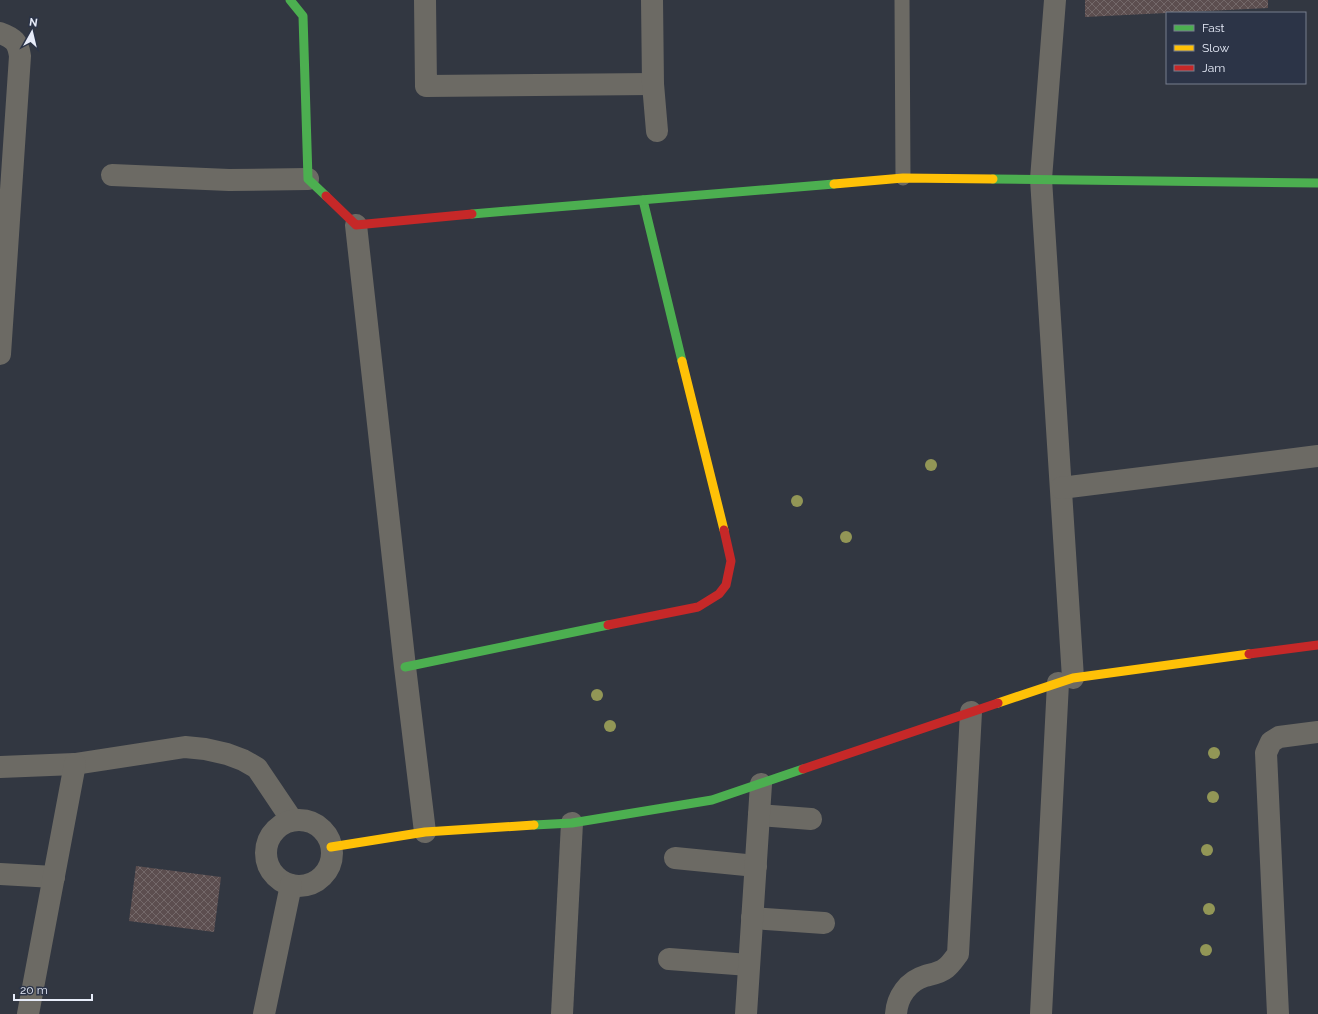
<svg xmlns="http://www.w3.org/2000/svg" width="1318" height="1014" font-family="Raleway,sans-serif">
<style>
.building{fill:url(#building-cross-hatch)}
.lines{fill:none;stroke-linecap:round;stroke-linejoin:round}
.lane{stroke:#6c6a64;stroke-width:15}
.street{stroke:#6c6a64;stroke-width:22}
.fast{stroke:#4caf50;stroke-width:9}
.slow{stroke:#ffc107;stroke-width:9}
.jam{stroke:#c62828;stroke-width:9}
.tree{fill:#929656}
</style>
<defs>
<pattern id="building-cross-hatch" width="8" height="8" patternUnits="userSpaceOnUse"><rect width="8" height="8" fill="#5c4e4f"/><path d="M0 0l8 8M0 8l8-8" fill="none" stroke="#736869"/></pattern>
</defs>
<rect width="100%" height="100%" fill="#323741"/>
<!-- building -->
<g class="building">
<polygon points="1085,0 1268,0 1268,8 1085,17"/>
<polygon points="136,866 221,877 214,932 129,921"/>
</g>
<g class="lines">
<!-- lane -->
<polyline class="lane" points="902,0 903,178"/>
<!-- street -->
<g class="street">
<polyline points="425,0 426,86 653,84"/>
<polyline points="652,0 653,84 657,131"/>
<polyline points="1055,0 1041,179 1073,678"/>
<path d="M0 33C14 38 18 42 20 56L0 354"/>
<polyline points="112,175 229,180 308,179"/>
<polyline points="356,225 405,667 425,832"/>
<polyline points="1061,488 1318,456"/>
<polyline points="0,767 75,764 185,747 205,749 227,754 243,760 257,768 292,820"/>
<polyline points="759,815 811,819"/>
<circle cx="299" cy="853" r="33"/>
<polyline points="675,858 756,866"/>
<polyline points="0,874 54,877"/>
<polyline points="752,918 824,923"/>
<polyline points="669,959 749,965"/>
<polyline points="28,1014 75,764"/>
<polyline points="264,1014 291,885"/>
<polyline points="562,1014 572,823"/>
<polyline points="746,1014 761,784"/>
<path d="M896 1014C897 997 908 981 925 976 932 974 940 973 946 968 951 964 954 959 958 954L971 712"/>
<polyline points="1041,1014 1058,683"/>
<polyline points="1278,1014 1266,753 1271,742 1279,737 1318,732"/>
</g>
<!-- fast -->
<g class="fast">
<polyline points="290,0 303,16 308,179 326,196"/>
<polyline points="993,179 1318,183"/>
<polyline points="643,200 682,361"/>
<polyline points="472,214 834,184"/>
<polyline points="405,667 608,625"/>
<polyline points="534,825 572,823 712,800 803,769"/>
</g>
<!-- slow -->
<g class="slow">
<polyline points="834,184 903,178 993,179"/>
<polyline points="682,361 724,530"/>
<polyline points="998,703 1073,678 1249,654"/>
<polyline points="331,847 425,832 534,825"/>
</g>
<!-- jam -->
<g class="jam">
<polyline points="326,196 356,225 472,214"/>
<polyline points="608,625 698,607 719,594 726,585 731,561 724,530"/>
<polyline points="1249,654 1318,645"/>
<polyline points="803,769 998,703"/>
</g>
</g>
<!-- trees -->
<g class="tree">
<circle cx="931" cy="465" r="6"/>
<circle cx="797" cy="501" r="6"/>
<circle cx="846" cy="537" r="6"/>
<circle cx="597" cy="695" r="6"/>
<circle cx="610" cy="726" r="6"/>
<circle cx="1214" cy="753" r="6"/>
<circle cx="1213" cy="797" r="6"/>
<circle cx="1207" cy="850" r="6"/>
<circle cx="1209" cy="909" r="6"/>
<circle cx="1206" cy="950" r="6"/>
</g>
<!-- legend -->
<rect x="1166" y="12" width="140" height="72" fill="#2c3447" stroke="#777e8e"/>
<rect x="1174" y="25" width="20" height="6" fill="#4caf50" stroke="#777e8e"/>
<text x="1202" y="32" font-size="12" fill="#e7ecf9">Fast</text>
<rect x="1174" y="45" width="20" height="6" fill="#ffc107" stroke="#777e8e"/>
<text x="1202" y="52" font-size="12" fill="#e7ecf9">Slow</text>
<rect x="1174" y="65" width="20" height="6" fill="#c62828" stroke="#777e8e"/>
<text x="1202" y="72" font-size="12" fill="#e7ecf9">Jam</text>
<!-- north arrow -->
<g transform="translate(32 32) rotate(8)" stroke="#2c3447" stroke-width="3" paint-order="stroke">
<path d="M0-3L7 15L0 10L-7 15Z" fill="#e7ecf9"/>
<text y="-6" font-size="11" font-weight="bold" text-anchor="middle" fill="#e7ecf9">N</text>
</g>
<!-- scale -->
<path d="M14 994v6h78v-6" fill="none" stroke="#e7ecf9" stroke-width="2"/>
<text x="20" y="994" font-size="12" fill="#e7ecf9" stroke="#2c3447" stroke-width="3" paint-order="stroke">20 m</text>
</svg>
